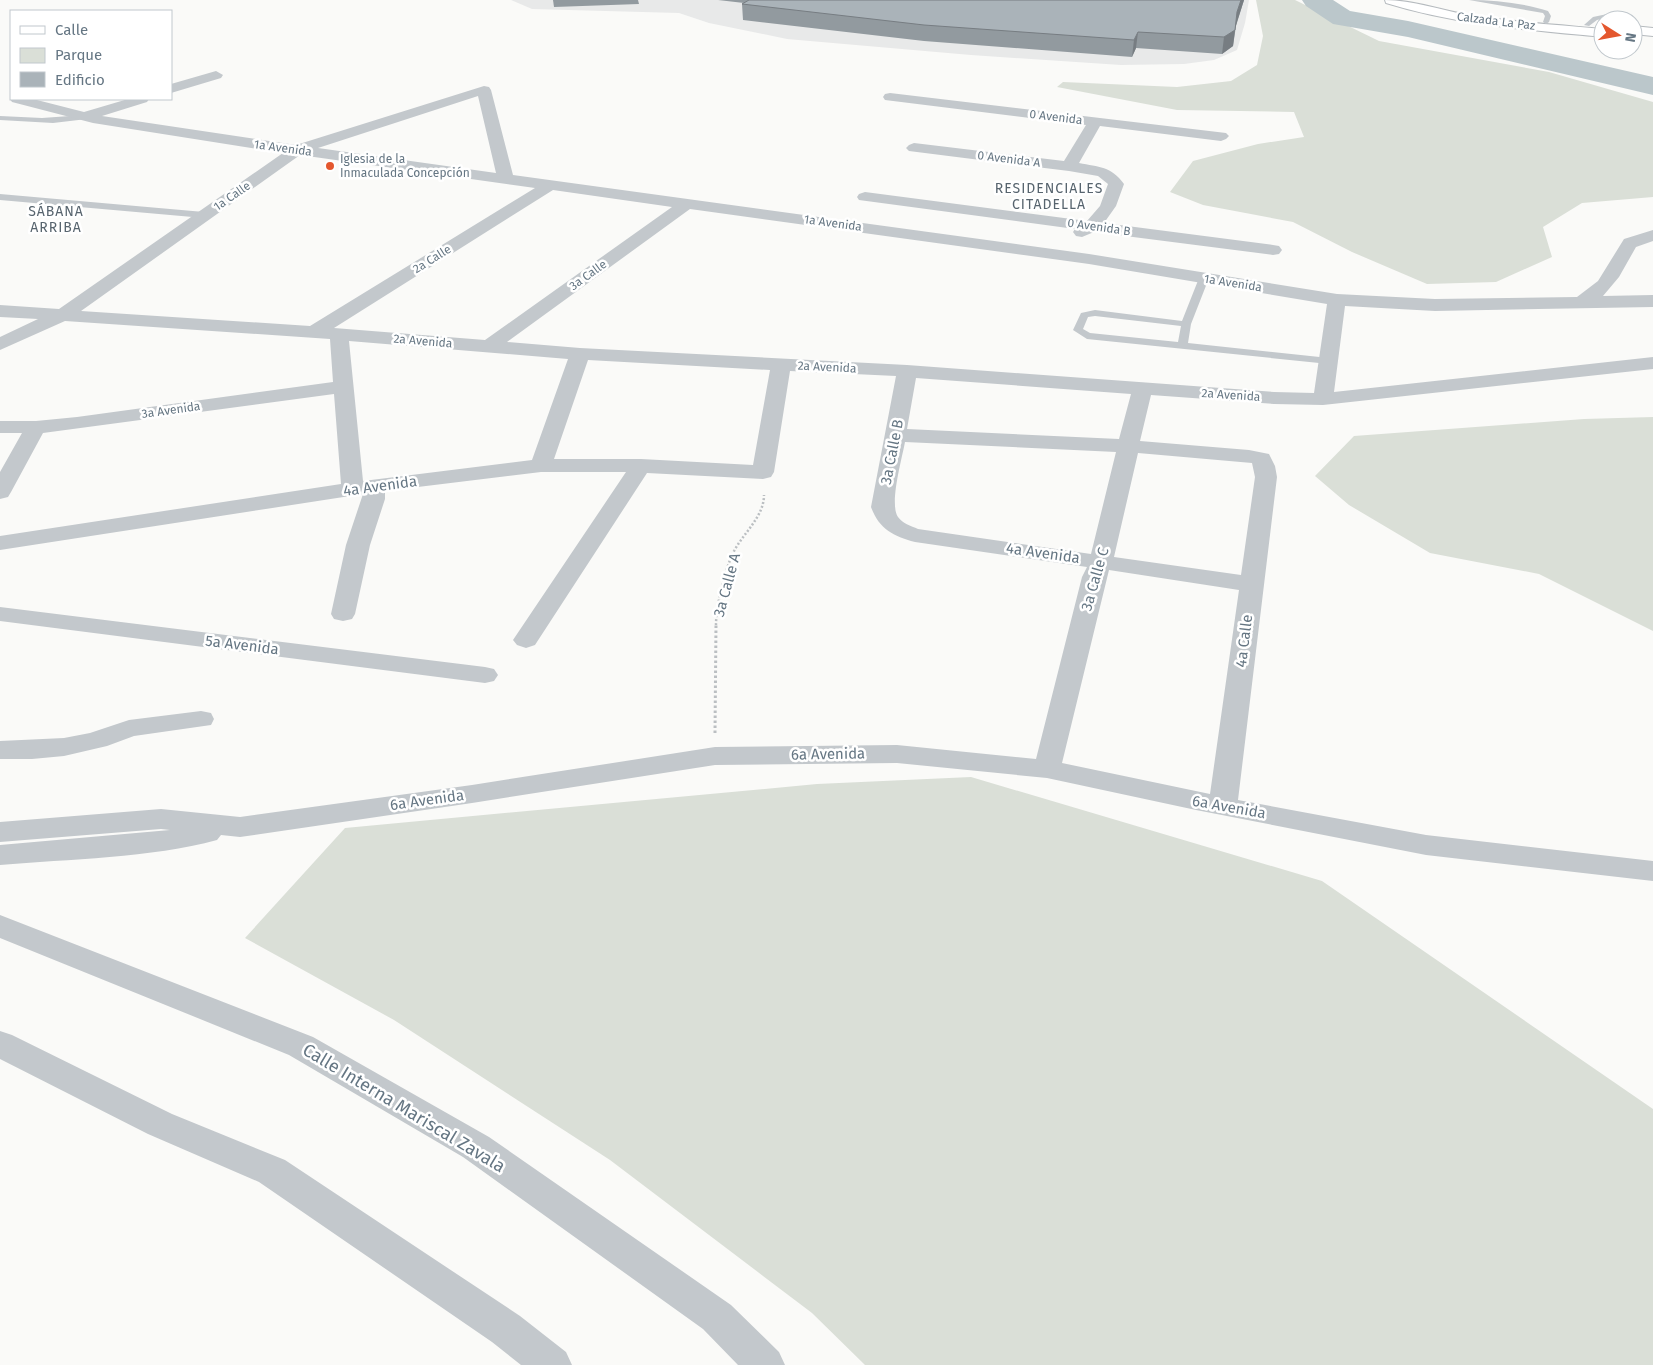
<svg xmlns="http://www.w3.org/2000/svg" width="1653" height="1365" font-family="'Fira Sans',sans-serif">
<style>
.built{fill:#e8e9e9}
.green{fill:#dadfd7}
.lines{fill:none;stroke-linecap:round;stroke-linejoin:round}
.river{fill:#bbc7cb;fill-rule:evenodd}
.primary-casing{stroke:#b5babe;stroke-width:2}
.path-far1{stroke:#bbbfc2;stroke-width:2.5;stroke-dasharray:2 2;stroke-linecap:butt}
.path{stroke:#bbbfc2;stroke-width:3;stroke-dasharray:2.5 2.5;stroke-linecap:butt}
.lane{fill:#c3c8cc;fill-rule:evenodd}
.street{fill:#c3c8cc;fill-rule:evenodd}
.primary{fill:#fff;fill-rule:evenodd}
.wall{fill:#929a9f}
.shaded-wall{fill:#777d82}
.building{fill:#aab3b9;stroke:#777d82}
.poi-dot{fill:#e4572e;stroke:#fff;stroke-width:2}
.labels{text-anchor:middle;stroke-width:5;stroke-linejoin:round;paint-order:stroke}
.far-street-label{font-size:12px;fill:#657683;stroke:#fff}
.far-poi-label{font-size:12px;fill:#657683;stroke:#fff;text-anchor:start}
.far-neighbourhood-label{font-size:14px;letter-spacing:1px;fill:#57646e;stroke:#fff}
.street-label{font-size:15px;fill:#657683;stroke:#fff}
.near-street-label{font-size:18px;fill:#657683;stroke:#fff}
</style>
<rect width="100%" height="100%" fill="#fafaf8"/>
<!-- built -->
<polygon class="built" points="511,0 1249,0 1245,23 1237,50 1214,60 1184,64 1121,65 971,55 787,39 709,23 679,13 532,9"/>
<!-- green -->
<g class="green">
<polygon points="1256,0 1295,0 1379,41 1549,72 1653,102 1653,197 1582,203 1543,227 1552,257 1496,282 1427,284 1352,252 1293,222 1203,205 1170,192 1193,161 1258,144 1304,137 1294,112 1177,110 1057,87 1063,82 1177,87 1231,81 1257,65 1263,36"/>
<polygon points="1653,417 1653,631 1539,574 1430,553 1349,505 1315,476 1354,436 1584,419"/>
<polygon points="971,777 1322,881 1653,1109 1653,1365 865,1365 812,1313 610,1160 394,1020 245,938 345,828 817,784"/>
</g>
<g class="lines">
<!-- river -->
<polygon class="river" points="1302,0 1333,0 1350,11 1408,21 1653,77 1653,95 1408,37 1333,24 1306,6"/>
<!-- primary casing -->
<g class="primary-casing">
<g id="primary">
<path d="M1385 0C1413 0 1440 10 1468 15 1513 22 1558 25 1603 29V37C1530 30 1457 25 1386 3Z"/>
<polygon points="1633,26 1653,28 1653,36 1633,34"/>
</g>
</g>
<!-- path-far1 -->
<path class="path-far1" d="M716 625C716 606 725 570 733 553 743 533 764 517 764 495"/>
<!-- path -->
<polyline class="path" points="715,733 716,624"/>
<!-- lane -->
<g class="lane">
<path d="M1469 0C1495 0 1523 3 1548 11L1551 16 1549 22 1546 24 1543 22 1545 16 1543 13Z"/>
<polygon points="1612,13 1615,15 1614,16 1597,20 1589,26 1584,25 1593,17"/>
<polygon points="84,115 88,117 87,119 53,123 0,120 0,116 42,118"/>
<polygon points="0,194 204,212 208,215 204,218 0,200"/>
<path d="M1204 275 1209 278 1191 324 1188 343 1329 358 1334 361 1329 364 1087 339 1073 330 1081 313 1095 310 1182 321 1199 278ZM1095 316 1181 326 1178 342 1090 333 1083 329 1088 317Z"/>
</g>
<!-- street -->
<g class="street">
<polygon points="216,71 223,75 221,78 171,93 171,84"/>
<path d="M484 86 489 87 491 90 513 175 1089 254 1337 294 1435 299 1577 297 1598 281 1624 239 1653 230V241L1636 247 1619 277 1603 296 1653 295V307L1435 311 1345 306 1334 392 1653 357V369L1323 405 1274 404 1151 395 1140 441 1249 450 1269 454 1275 466 1277 477 1238 800 1426 835 1653 861V881L1426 855 1196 810 1047 778 897 763 715 765 472 803 240 837 221 835 217 840C151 858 69 859 0 865V845L170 830 161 829 0 842V822L161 809 240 817 472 785 715 747 897 745 1036 759 1082 577 1087 567 915 542C893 536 879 529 871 507L896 376 790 371 774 472 771 477 763 479 647 473 535 645 526 648 517 645 513 640 626 472H541L385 491V499L370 545 355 614 352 619 343 621 334 619 331 614 346 545 363 494 0 550V536L341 484 334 394 43 433 11 492 8 497 0 499V472L22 433H0V421H36L77 417 333 382 330 339 65 321 0 350V337L38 319 0 317V305L59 309 283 153 93 123 12 102 10 99 11 97V99H33L84 112 128 99H149L147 102 102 116 296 145ZM478 96 496 173 318 148ZM300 155 535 188 310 326 81 311ZM553 190 672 207 485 340 334 328ZM690 209 1089 264 1327 304 1314 393 1274 392 907 365 580 348 507 342ZM349 341 568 359 532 460 363 481ZM588 360 770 370 753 465 641 459H554ZM916 378 1131 394 1119 439 907 429ZM905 442 1116 452 1091 554 918 529C911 526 902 523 898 517 889 504 902 459 905 442ZM1138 453 1252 463 1255 477 1241 575 1114 557ZM1109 570 1239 590 1210 794 1062 763Z"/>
<path d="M890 93 1226 133 1229 136 1226 139 1221 141 1100 126 1079 163C1099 167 1111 166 1124 184L1116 206 1104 223 1273 245 1279 246 1282 250 1279 254 1273 255 1094 232 1082 237 1076 236 1073 232 1075 229 859 200 857 197 859 194 865 192 1087 221 1100 206 1108 184 1098 176 1069 171 909 151 906 148 909 145 914 143 1064 161 1086 125 885 100 883 97 885 94Z"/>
<polygon points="0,607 485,667 494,669 498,675 494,681 485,683 0,621"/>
<polygon points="201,711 211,713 214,719 211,725 134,736 107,746 64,756 32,759 0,759 0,741 64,738 90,733 129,720"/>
<polygon points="0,915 313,1037 489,1137 731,1305 779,1352 785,1365 738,1365 703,1329 463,1157 289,1055 0,938"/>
<polygon points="0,1031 12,1035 172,1114 285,1160 520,1316 566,1352 572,1365 521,1365 492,1342 259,1182 148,1134 0,1059"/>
</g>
<!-- primary -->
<use href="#primary" class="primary"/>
</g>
<!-- wall -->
<g class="wall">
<polygon points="553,0 638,0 639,4 554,7"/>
<polygon points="718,0 1244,0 1236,26 1233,46 1222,54 1136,48 1132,57 924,41 743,20 742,4 744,3"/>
</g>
<!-- shaded-wall -->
<g class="shaded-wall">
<polygon points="1241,0 1244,0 1235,28 1237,12"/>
<polygon points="1235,30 1233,46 1222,54 1224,37"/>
<polygon points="1138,32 1136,48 1132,57 1134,40"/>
</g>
<!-- building -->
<polygon class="building" points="749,0 1241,0 1237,12 1235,30 1224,37 1138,32 1134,40 924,25 742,4"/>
<!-- markers -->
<circle class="poi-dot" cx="330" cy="166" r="5"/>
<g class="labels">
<!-- far-street labels -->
<g class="far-street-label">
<text transform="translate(1496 21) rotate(7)" y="4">Calzada La Paz</text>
<text transform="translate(1056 117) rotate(7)" y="4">0 Avenida</text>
<text transform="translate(283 148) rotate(8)" y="4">1a Avenida</text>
<text transform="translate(1009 159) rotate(7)" y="4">0 Avenida A</text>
<text transform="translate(232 196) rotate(-35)" y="4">1a Calle</text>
<text transform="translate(833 223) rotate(8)" y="4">1a Avenida</text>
<text transform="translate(1099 227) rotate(8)" y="4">0 Avenida B</text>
<text transform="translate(432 259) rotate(-32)" y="4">2a Calle</text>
<text transform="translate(588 275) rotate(-36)" y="4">3a Calle</text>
<text transform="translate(1233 283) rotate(9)" y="4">1a Avenida</text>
<text transform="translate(423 341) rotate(5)" y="4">2a Avenida</text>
<text transform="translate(827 367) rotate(3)" y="4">2a Avenida</text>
<text transform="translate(1231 395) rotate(4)" y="4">2a Avenida</text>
<text transform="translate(171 410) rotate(-8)" y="4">3a Avenida</text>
</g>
<!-- far-poi labels -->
<g class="far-poi-label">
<text x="340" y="163">Iglesia de la<tspan x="340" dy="14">Inmaculada Concepción</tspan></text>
</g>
<!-- far-neighbourhood labels -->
<g class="far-neighbourhood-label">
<text x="1049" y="193">RESIDENCIALES<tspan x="1049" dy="16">CITADELLA</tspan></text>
<text x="56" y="216">SÁBANA<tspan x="56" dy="16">ARRIBA</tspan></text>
</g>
<!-- street labels -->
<g class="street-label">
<text transform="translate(892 452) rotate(-79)" y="5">3a Calle B</text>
<text transform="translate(380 486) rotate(-8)" y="5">4a Avenida</text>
<text transform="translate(1043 553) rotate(8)" y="5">4a Avenida</text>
<text transform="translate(1095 579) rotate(-74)" y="5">3a Calle C</text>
<text transform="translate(727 585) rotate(-75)" y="5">3a Calle A</text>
<text transform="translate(1244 641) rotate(-83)" y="5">4a Calle</text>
<text transform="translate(242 645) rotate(7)" y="5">5a Avenida</text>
<text transform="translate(828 754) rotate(-1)" y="5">6a Avenida</text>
<text transform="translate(427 800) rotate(-8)" y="5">6a Avenida</text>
<text transform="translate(1229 807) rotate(10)" y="5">6a Avenida</text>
</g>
<!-- near-street labels -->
<g class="near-street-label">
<text transform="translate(404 1108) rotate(31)" y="6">Calle Interna Mariscal Zavala</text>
</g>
</g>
<!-- legend -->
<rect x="10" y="10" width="162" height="90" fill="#ffffff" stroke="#c1c8cd"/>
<rect x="20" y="26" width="25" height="8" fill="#ffffff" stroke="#c1c8cd"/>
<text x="55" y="35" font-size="15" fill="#657683">Calle</text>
<rect x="20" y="48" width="25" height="15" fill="#dadfd7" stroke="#c1c8cd"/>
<text x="55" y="60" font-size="15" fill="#657683">Parque</text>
<rect x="20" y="72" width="25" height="15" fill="#aab3b9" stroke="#c1c8cd"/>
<text x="55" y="85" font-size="15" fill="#657683">Edificio</text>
<!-- north arrow -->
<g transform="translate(1618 35) rotate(101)"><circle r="24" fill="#ffffff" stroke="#c1c8cd"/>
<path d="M0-4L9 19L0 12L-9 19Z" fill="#e4572e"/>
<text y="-8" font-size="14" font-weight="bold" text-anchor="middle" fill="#657683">N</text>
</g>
</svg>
